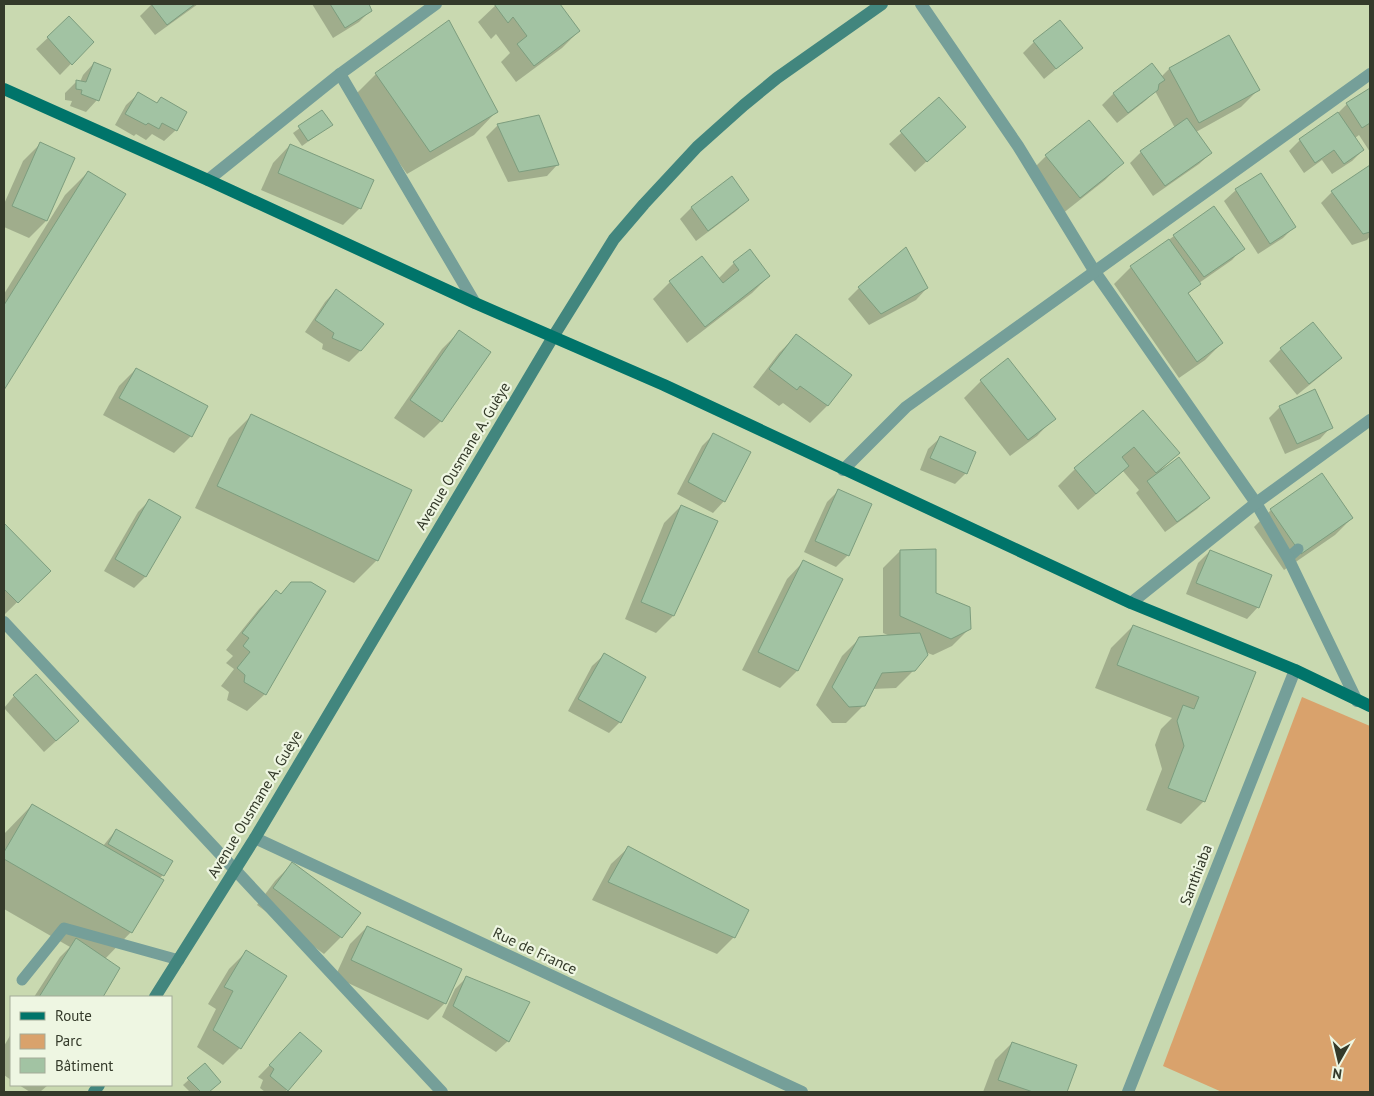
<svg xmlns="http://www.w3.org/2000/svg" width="1374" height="1096" font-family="'PT Sans',sans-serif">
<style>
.green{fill:#d9a26c}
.shadow{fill:#0003}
.building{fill:#a2c3a3;stroke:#7d9d7e}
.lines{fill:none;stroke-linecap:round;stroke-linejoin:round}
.lane{stroke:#759f99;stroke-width:11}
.street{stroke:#759f99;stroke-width:12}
.secondary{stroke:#42867e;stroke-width:12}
.primary{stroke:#00746a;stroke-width:12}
.labels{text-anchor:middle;stroke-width:4.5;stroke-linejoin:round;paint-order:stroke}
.street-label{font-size:15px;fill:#343a2a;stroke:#eef6e2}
</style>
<rect width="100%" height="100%" fill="#c9d9b0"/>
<!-- green -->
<polygon class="green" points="1302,697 1370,726 1370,1092 1222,1092 1163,1066"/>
<!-- shadow -->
<g class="shadow">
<polygon points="152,4 198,4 155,35 140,16"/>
<polygon points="312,4 366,4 370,11 359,22 333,38"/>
<polygon points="497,4 558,4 579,31 562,48 516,82 501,62 510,53 496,34 491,39 478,22"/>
<polygon points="69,18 92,42 60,75 36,49"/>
<polygon points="449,21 496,112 474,135 407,174 353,97 376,74"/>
<polygon points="1228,37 1258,90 1241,107 1196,132 1211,153 1199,164 1153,196 1130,163 1141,152 1175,128 1155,91 1145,101 1117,123 1102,105 1114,93 1161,77 1169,69"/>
<polygon points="1034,42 1081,48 1044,79 1023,53"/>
<polygon points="94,63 97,100 86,112 70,106 72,101 65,100 65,93 77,81 80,82 83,75"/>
<polygon points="1370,90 1370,152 1359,135 1355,138 1363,150 1352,161 1332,174 1322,160 1304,173 1289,151 1300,140 1335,116 1347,104"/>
<polygon points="138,94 156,104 161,99 176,130 164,141 152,134 146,140 136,134 134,136 115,125 126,105"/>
<polygon points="939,99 964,127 915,172 889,144"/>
<polygon points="322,112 331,125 302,146 293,133"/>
<polygon points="539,117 558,164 547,176 508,182 486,137 497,126"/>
<polygon points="40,144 46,221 29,238 4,227 4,204 23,161"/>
<polygon points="290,145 360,208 343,225 261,190 273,163"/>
<polygon points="1046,156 1122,163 1105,180 1062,214 1029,173"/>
<polygon points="1370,167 1370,236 1367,240 1352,245 1321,203 1332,192"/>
<polygon points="88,172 124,194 4,387 4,294 65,195"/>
<polygon points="731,178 748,200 736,211 696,241 680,219 691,208"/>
<polygon points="1236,190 1294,227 1283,238 1258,254 1224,201"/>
<polygon points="1174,236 1243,248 1232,260 1199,283 1188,294 1222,343 1205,360 1179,378 1114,284 1131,267"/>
<polygon points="749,251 769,276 752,293 687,343 653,299 670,282 718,279 734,263"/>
<polygon points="859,288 927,288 916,300 869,325 848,299"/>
<polygon points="336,290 360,351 349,362 322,349 323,344 305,332 325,302"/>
<polygon points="1313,324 1340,358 1329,369 1297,395 1269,361 1281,349"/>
<polygon points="459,332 441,421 424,438 394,418 442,349"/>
<polygon points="796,336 850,375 827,406 810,423 783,403 779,406 753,387 779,353"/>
<polygon points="136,369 191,436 174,453 103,415 119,386"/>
<polygon points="981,381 1054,418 1037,436 1010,456 964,398"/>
<polygon points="1280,407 1331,427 1320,439 1285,454 1269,418"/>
<polygon points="1143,412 1178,453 1162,469 1208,498 1197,509 1165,532 1136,493 1139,490 1123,471 1078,510 1058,486 1075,469"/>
<polygon points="252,415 410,490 376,561 354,583 195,508 229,438"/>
<polygon points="714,434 724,501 713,513 677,494 702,446"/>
<polygon points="940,438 966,473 955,484 920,470 928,449"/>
<polygon points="838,491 870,505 848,555 836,567 804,552 827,502"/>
<polygon points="150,500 179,518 145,577 134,588 104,571 138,512"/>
<polygon points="681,506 716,521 673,616 656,633 625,619 664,523"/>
<polygon points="1271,510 1352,518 1335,535 1284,570 1254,527"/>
<polygon points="4,525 49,571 4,615"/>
<polygon points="900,551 935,594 969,629 952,646 933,655 925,652 914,670 896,688 872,689 864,705 846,723 832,723 816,705 842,656 860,638 890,636 883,633 883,568"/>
<polygon points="1210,551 1258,607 1247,619 1186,594 1198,563"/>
<polygon points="804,561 841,580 797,671 780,688 742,670 787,579"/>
<polygon points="292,583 265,694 247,711 227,700 229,692 221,686 234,669 226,663 233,656 226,650 259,609 276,592 280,595"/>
<polygon points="1133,626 1254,673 1204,801 1181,824 1146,810 1162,769 1155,745 1161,729 1172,718 1095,688 1111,648"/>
<polygon points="604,655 620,722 609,733 568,711 592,666"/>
<polygon points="14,696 66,732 44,752 4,708"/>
<polygon points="32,805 103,846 116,830 163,875 159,879 131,932 105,959 119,968 102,997 34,997 60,957 70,947 4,909 4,834"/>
<polygon points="629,847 734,937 717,954 592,900 611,864"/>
<polygon points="292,864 341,937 324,954 257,905 275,881"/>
<polygon points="367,927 445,1003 428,1020 335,977 350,944"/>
<polygon points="246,952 240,1048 223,1065 197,1047 216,1009 208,1004 229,969"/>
<polygon points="466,978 508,1041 496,1052 442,1017 455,989"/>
<polygon points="11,1034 11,1080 4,1075 4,1046"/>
<polygon points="300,1034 320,1051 285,1092 265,1092 260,1088 263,1080 258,1077"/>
<polygon points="1012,1043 1075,1066 1065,1092 983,1092 995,1060"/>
<polygon points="205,1065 214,1087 208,1092 190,1092 183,1085"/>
<polygon points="19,1085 48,1085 40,1092 30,1092"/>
</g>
<!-- building -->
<g class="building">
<polygon points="151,4 195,4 167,25"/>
<polygon points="330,4 369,4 372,11 345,28"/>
<polygon points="494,4 560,4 580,31 534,66 517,44 527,36 513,17 508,23"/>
<polygon points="69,16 94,42 72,65 47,37"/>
<polygon points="449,20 498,112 430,152 375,73"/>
<polygon points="1060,20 1083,48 1056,69 1033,41"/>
<polygon points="1229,35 1260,90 1199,123 1169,68"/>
<polygon points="94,62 111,69 99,101 81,94 82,90 76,89 76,80 86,82"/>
<polygon points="1152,63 1165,80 1159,84 1158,90 1128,113 1113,93"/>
<polygon points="1370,88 1370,123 1362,128 1346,103"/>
<polygon points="138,92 157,103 161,97 187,112 177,131 162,123 159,129 148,123 146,125 125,114"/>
<polygon points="939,97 966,127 927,162 900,131"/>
<polygon points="322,110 333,125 308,141 298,126"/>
<polygon points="1338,112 1364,150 1344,164 1334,150 1315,163 1299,139"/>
<polygon points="539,115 559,165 519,172 497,124"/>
<polygon points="1187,118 1212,153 1165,186 1140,151"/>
<polygon points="1089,120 1124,163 1080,198 1045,155"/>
<polygon points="40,142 75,158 47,221 12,206"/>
<polygon points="290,144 374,180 361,209 278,173"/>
<polygon points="1370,165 1370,232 1363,234 1331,191"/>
<polygon points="88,171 126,194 4,390 4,305"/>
<polygon points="1261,173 1296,227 1270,244 1235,189"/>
<polygon points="732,176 749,200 708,231 691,207"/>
<polygon points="1214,206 1245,249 1204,277 1173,235"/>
<polygon points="1169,239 1201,284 1188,293 1223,343 1197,362 1130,266"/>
<polygon points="906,247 928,288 881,314 858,287"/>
<polygon points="750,249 770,276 705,327 669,281 702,256 723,283 739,270 733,262"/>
<polygon points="336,289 384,324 361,351 332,338 334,333 315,320"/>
<polygon points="1313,322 1342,358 1309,384 1280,348"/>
<polygon points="459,330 491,352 442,422 410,400"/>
<polygon points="796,334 852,375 828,406 800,386 797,390 769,369"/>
<polygon points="1008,358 1056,419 1028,440 980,380"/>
<polygon points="136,368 208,406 192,437 119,398"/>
<polygon points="1315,389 1333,428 1297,444 1279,406"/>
<polygon points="1143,410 1180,453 1156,473 1134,447 1122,457 1129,466 1096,494 1074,468"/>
<polygon points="251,414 412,490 378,561 217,486"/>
<polygon points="713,433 751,452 725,502 688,482"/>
<polygon points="940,436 976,452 967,474 930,458"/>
<polygon points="1179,457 1210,498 1177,522 1147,481"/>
<polygon points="1322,473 1353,518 1301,554 1270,509"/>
<polygon points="838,489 872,504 849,556 815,541"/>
<polygon points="149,499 181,517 146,577 115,559"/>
<polygon points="681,505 718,521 674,616 641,602"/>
<polygon points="4,523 51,571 18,603 4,589"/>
<polygon points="936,549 936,593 970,607 971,629 951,639 900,616 900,550"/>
<polygon points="1210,550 1272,575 1259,608 1196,583"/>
<polygon points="803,560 843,579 798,671 758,652"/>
<polygon points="291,582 311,582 326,591 266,695 244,682 245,675 237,668 250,652 243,646 249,638 242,633 276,590 281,594"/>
<polygon points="1133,625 1256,672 1205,802 1168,788 1184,746 1177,721 1183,705 1194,709 1199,697 1117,665"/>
<polygon points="920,633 928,655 915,671 882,673 865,706 849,707 832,687 859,637"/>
<polygon points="604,653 646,677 621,723 578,699"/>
<polygon points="36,674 79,721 56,741 13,695"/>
<polygon points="32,804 164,880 132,933 4,859 4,852"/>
<polygon points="116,829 173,861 164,876 108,844"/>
<polygon points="628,846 749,910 735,938 608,882"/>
<polygon points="292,862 361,913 342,938 273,888"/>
<polygon points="367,926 462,969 446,1004 351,960"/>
<polygon points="76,938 120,968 103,997 39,997"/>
<polygon points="246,950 287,976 241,1049 213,1030 233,991 224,987"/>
<polygon points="466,976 530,1002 509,1042 453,1006"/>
<polygon points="300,1032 322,1051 288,1091 270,1076 274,1069 269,1065"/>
<polygon points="1012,1042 1077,1065 1067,1092 1033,1092 998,1080"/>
<polygon points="205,1063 221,1082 209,1092 201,1092 187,1078"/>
</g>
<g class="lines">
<!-- lane -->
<g class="lane">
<polyline points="1288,558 1298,549"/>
<polyline points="22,980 64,928 179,960"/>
</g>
<!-- street -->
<g class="street">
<polyline points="921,4 1018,146 1095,272 1256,503 1288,558 1357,701"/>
<polyline points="340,74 475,303"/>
<polyline points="208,180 340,74 436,4"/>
<polyline points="843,470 906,407 1370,74"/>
<polyline points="1131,603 1256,503 1370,420"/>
<polyline points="4,622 442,1092"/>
<polyline points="255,838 802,1092"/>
<polyline points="1128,1092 1295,670"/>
</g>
<!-- secondary -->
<g class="secondary">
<polyline points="155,997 255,838 553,337 614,239 644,204 697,147 744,105 777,78 882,4"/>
<polyline points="94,1092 99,1085"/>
</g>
<!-- primary -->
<polyline class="primary" points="4,89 208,180 475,303 664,385 1131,603 1295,670 1370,706"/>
</g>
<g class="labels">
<!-- street labels -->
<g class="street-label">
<text transform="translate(463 456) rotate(-59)" y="5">Avenue Ousmane A. Guèye</text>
<text transform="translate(255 804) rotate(-59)" y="5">Avenue Ousmane A. Guèye</text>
<text transform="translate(1196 875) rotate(-69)" y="5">Santhiaba</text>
<text transform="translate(535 951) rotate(25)" y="5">Rue de France</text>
</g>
</g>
<!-- border -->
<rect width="1374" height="1096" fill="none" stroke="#343a2a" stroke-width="10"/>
<!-- legend -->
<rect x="10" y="996" width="162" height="90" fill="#eef6e2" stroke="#a4ab98"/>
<rect x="20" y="1012" width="25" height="8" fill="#00746a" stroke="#a4ab98"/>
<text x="55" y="1021" font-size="15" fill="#343a2a">Route</text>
<rect x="20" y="1034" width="25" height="15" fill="#d9a26c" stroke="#a4ab98"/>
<text x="55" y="1046" font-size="15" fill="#343a2a">Parc</text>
<rect x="20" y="1058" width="25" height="15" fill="#a2c3a3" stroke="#a4ab98"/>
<text x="55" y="1071" font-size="15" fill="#343a2a">Bâtiment</text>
<!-- north arrow -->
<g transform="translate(1339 1061) rotate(188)" stroke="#eef6e2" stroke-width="4" paint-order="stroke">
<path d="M0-4L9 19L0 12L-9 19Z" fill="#343a2a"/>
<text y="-8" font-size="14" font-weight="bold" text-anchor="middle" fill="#343a2a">N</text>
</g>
</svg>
